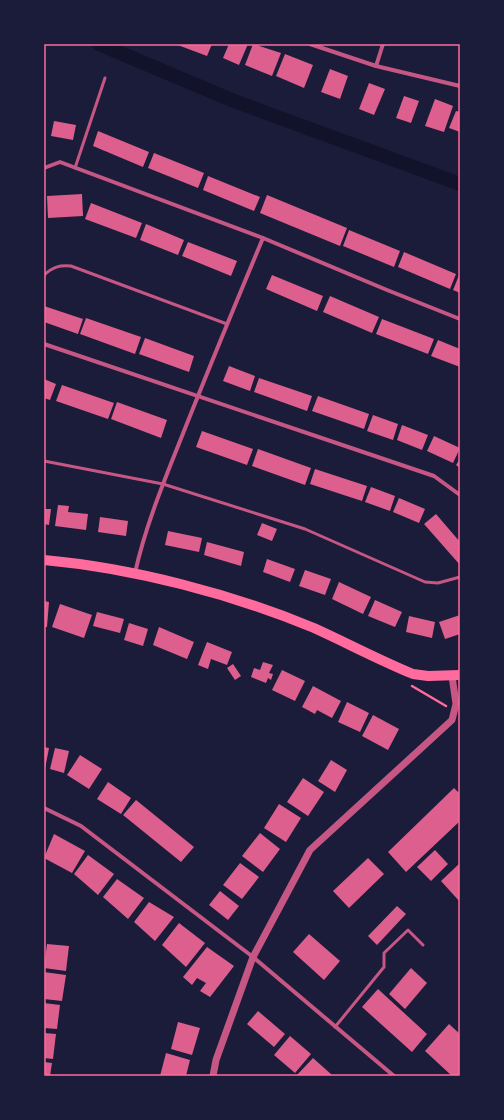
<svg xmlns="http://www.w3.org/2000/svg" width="504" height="1120" font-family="Jost,sans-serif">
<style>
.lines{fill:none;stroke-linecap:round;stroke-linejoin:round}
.canal{stroke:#12122b;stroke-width:14}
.building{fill:#dd5f8e}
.path{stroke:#ff6b9d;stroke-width:2.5}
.service{stroke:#c65784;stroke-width:3}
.minor{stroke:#c65784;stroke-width:4}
.tertiary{stroke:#c65784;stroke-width:7}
.primary{stroke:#ff6b9d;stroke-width:10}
.neatline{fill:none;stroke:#ff6b9d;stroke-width:1.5}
</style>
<rect width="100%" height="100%" fill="#1b1b3a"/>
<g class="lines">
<!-- canal -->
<polyline class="canal" points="99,44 234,101 460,184"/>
</g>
<!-- building -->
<g class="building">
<polygon points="175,44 212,44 207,56"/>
<polygon points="229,44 248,44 239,65 223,58"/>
<polygon points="253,44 281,53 272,76 245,65"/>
<polygon points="285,54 313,65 304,88 276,76"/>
<polygon points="330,69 348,76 340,99 321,92"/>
<polygon points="369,83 385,89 374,115 359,109"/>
<polygon points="404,96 419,101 411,123 396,118"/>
<polygon points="435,99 453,106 444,132 425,126"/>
<polygon points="456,111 460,112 460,132 449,128"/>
<polygon points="54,121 76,125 73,140 51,136"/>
<polygon points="98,131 149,152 143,167 93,146"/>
<polygon points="154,153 204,173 198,188 148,168"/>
<polygon points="208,176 260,197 254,211 203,190"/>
<polygon points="82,194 83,216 48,218 47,196"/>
<polygon points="267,195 347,228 340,246 260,213"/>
<polygon points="91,203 142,223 136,238 85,219"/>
<polygon points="146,224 184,240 178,255 140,240"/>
<polygon points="349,230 400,251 394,267 343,246"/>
<polygon points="188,242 237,261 231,276 182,256"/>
<polygon points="404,252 456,274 450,289 398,267"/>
<polygon points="460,273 460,293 453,290"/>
<polygon points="272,275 323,296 317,311 266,289"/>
<polygon points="330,296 379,317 372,333 323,312"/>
<polygon points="44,306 83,319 78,334 44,322"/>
<polygon points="86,318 141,337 135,354 80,334"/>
<polygon points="382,319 434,339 428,354 376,334"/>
<polygon points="145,338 194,356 189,372 139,354"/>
<polygon points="438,340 460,349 460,367 431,356"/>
<polygon points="229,366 255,376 250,391 223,381"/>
<polygon points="259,378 312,396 307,411 254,392"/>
<polygon points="44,379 56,384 50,400 44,398"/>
<polygon points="62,385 114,403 108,419 56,401"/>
<polygon points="318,396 369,414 364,429 312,411"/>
<polygon points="117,402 167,420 161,438 111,419"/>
<polygon points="373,415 398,424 393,440 367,431"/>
<polygon points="402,425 428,435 422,450 397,440"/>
<polygon points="202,431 253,449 247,465 196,447"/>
<polygon points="434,436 460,448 453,463 427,451"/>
<polygon points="258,449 311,468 305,485 252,466"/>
<polygon points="460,459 460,468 456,465"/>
<polygon points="315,469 367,486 362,501 310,484"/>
<polygon points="371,487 395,496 390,511 365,502"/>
<polygon points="399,498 425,509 419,523 393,512"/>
<polygon points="58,505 69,506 68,512 88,514 86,530 55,526"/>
<polygon points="44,509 51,509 49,525 44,524"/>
<polygon points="436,514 460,542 460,565 424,524"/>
<polygon points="100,517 128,521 126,536 98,532"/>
<polygon points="262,523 277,529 272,541 257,535"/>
<polygon points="168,531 202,538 199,552 165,545"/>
<polygon points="207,542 244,552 241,566 204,555"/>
<polygon points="267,559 295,569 290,582 263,572"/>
<polygon points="305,570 331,579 325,595 299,586"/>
<polygon points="339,582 371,597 363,614 332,599"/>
<polygon points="375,600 402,612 395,627 368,616"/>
<polygon points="44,601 49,602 47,627 44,627"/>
<polygon points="60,604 92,615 84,638 52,627"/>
<polygon points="97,612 124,619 120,633 93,626"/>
<polygon points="460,615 460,634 445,639 439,622"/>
<polygon points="409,616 435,622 432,638 406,632"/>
<polygon points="129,623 148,629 143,646 124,640"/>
<polygon points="159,627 194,642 187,659 153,645"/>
<polygon points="207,642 232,652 227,665 211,659 208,669 198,665"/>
<polygon points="263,662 273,665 269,673 273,674 271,680 268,678 266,683 251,677 254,668 260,670"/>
<polygon points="233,664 241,676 235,680 227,668"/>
<polygon points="282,670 305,681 295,701 272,690"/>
<polygon points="313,686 341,701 332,718 317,710 315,714 302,707"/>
<polygon points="347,702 369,713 360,732 338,722"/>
<polygon points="373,715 399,729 388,750 362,736"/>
<polygon points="44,747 49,748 45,769 44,769"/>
<polygon points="55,748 69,751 64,773 50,769"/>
<polygon points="80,755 102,769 89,789 67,775"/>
<polygon points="331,760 347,770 335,792 318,781"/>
<polygon points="303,778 324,792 308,816 287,802"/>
<polygon points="108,782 131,798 121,814 97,799"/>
<polygon points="454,788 460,794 460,821 406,872 388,852"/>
<polygon points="136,800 194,847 181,862 123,815"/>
<polygon points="279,804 301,818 286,842 264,828"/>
<polygon points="260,833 280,849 263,872 242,856"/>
<polygon points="54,834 85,851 72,873 44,858"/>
<polygon points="435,850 448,864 431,881 417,867"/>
<polygon points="88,855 114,874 98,895 74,874"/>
<polygon points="368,858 384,874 349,908 333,891"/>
<polygon points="240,863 259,877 242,899 223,885"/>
<polygon points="460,863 460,902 441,881"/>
<polygon points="117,879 144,898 128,919 103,897"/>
<polygon points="220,891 239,906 228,920 209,905"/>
<polygon points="149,902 174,917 155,941 134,922"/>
<polygon points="397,906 406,914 377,945 368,936"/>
<polygon points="179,923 205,943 186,967 162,945"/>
<polygon points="309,934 340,961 324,980 293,952"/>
<polygon points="47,944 69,946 66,971 44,968"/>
<polygon points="207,947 234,966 210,997 200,991 206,983 197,978 192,985 183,977"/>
<polygon points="411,968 427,983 405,1009 389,994"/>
<polygon points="44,972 66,975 62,1001 44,999"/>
<polygon points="378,989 427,1034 412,1052 362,1007"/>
<polygon points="44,1003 60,1005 57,1029 44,1028"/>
<polygon points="258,1011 285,1034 274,1047 247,1024"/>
<polygon points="178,1022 200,1028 192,1055 171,1049"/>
<polygon points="449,1024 460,1034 460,1076 452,1076 425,1051"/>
<polygon points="44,1033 56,1034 53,1059 44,1058"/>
<polygon points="290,1036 311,1054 295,1073 274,1055"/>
<polygon points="166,1053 190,1060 186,1076 160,1076"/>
<polygon points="313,1058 332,1075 331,1076 297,1075"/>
<polygon points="44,1062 52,1063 50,1076 44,1076"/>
</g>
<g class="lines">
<!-- path -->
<polyline class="path" points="412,686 446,706"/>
<!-- service -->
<g class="service">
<polyline points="75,168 105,78"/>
<path d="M44 275C53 267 59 265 71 266L227 324"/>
<polyline points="44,461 163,484 305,529 425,582 438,583 460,577"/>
<polyline points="335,1027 384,967 384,953 408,930 423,945"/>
</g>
<!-- minor -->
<g class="minor">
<polyline points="310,44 376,66 460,86"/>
<polyline points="376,66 383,44"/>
<polyline points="44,168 60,162 263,238 387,290 460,319"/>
<polyline points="44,344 434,476 460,495"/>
<path d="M135 573C146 523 167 474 186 426 211 363 237 300 263 238"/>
<polyline points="44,808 81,826 253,957 394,1076"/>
</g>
<!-- tertiary -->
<polyline class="tertiary" points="213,1076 216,1060 253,957 310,850 452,720 456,704 452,676"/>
<!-- primary -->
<path class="primary" d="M44 560C133 568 232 594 314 628 347 643 379 660 413 674L428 676 460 675"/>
</g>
<!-- border -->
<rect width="504" height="1120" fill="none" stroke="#1b1b3a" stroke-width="90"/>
<rect x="45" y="45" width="414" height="1030" class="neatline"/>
</svg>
